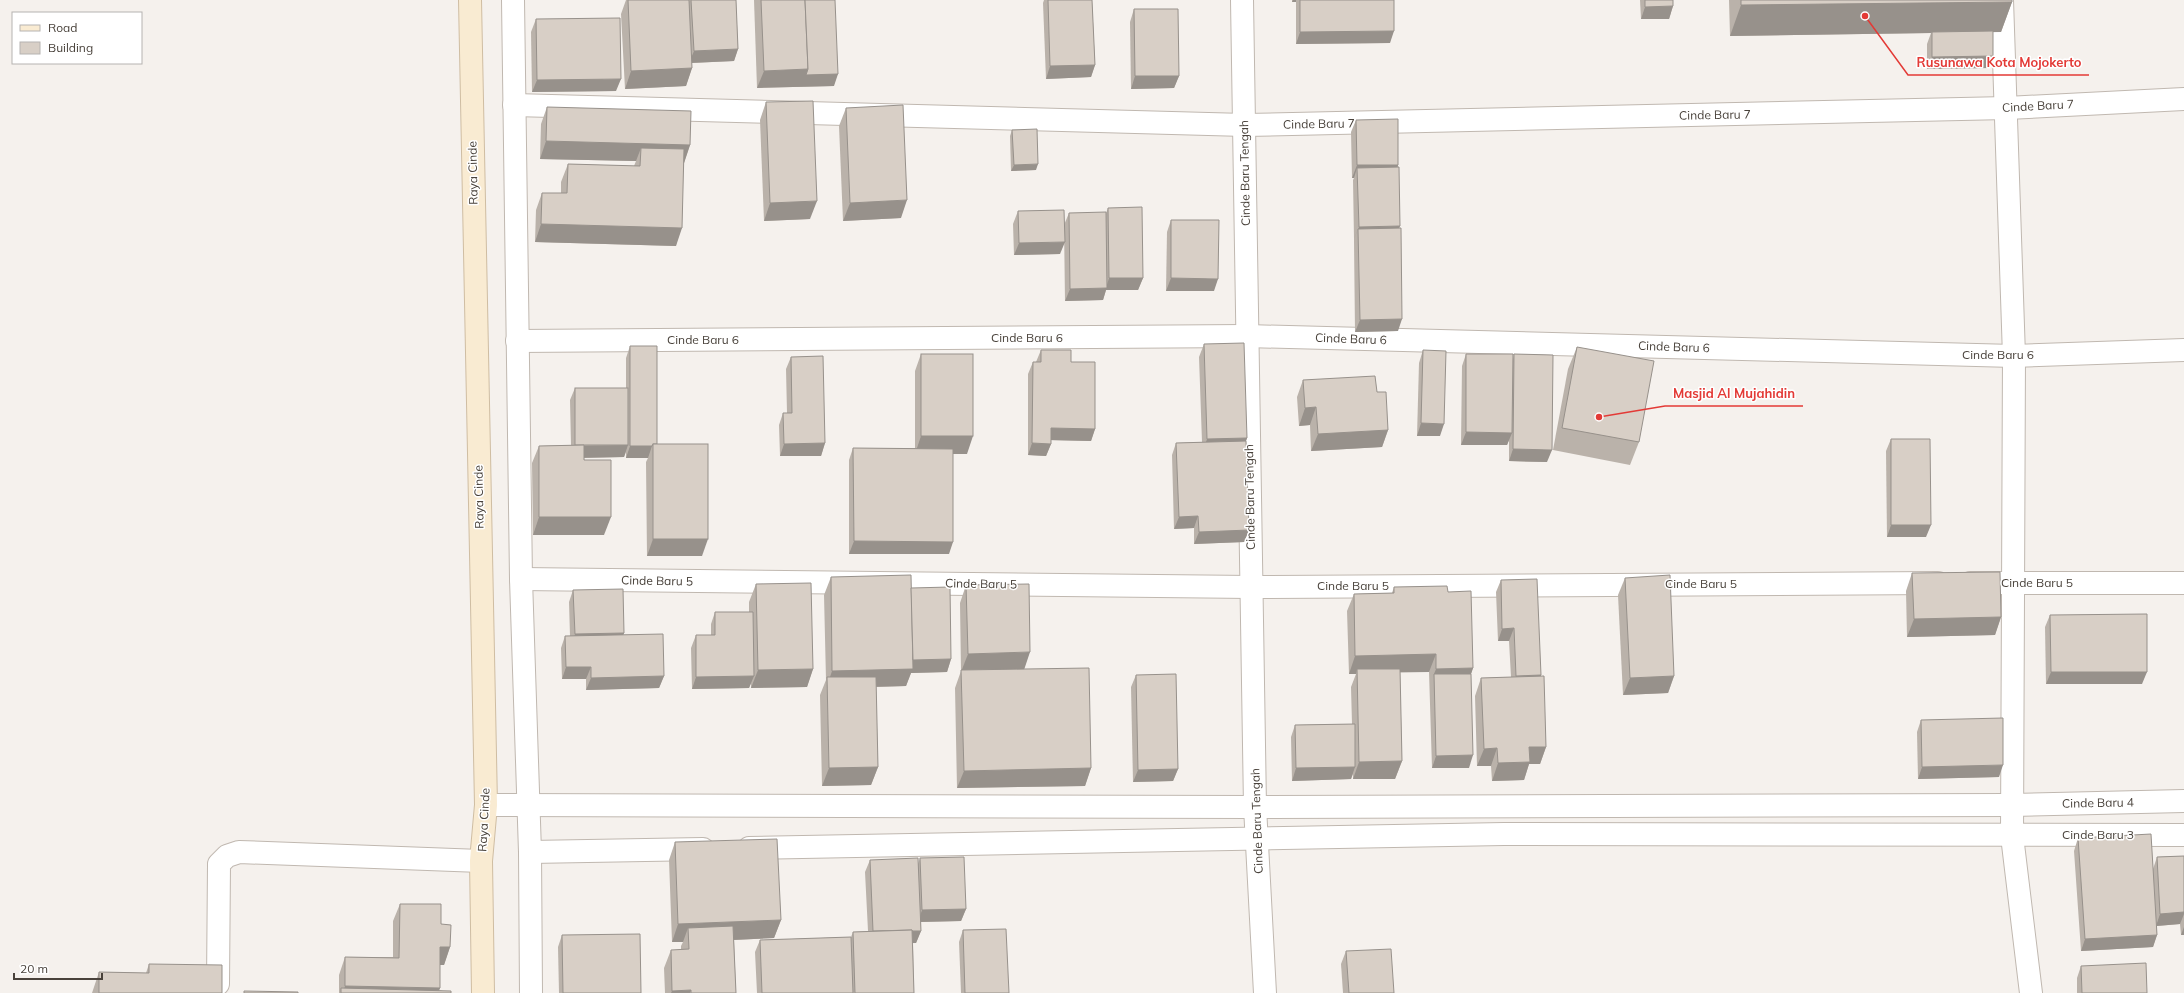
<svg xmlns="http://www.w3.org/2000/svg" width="2184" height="993" font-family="Mulish,sans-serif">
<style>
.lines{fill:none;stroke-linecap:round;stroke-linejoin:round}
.street-casing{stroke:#c0b8b0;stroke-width:24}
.secondary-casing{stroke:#cfbda2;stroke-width:24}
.street{stroke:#fff;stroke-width:22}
.secondary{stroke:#f9ebd2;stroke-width:22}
.wall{fill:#bab2aa}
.shaded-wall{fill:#97918b}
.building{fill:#d8cfc6;stroke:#97918b}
.labels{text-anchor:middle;stroke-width:3;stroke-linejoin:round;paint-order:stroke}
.street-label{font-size:12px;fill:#49423b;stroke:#fff}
.leader{fill:none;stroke:#e33a36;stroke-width:1.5}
.callout-dot{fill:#e33a36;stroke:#fff;stroke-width:1.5}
.callout-label{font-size:13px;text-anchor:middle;font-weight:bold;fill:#e33a36;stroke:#fff;stroke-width:3;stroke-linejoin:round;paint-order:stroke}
</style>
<rect width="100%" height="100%" fill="#f5f1ed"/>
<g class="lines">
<!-- street casing -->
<g class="street-casing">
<g id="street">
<polyline points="513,0 521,579 530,852 531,993"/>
<polyline points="1242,0 1255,807 1265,993"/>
<polyline points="2002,0 2014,356 2012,836 2031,993"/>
<polyline points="514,105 1245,125 2007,108 2184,99"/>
<polyline points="517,341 1247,336 2014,356 2184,350"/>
<polyline points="521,579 1251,587 1938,583"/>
<polyline points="1970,583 2184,583"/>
<polyline points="486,805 1255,807 2012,805 2184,801"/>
<polyline points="749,848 1504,834 2184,835"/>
<polyline points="530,852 703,849"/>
<polyline points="218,984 219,864 227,856 239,852 481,861"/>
</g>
</g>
<!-- secondary casing -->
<g class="secondary-casing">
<polyline id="secondary" points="470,0 486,805 481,861 483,993"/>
</g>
<!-- street -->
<use href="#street" class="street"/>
<!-- secondary -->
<use href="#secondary" class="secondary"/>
</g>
<!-- wall -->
<g class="wall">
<polygon points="626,0 736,0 738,49 734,61 692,63 692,68 686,86 625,89 621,14"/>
<polygon points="754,0 835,0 834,86 757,88"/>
<polygon points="1044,0 1092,0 1095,65 1091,77 1046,79 1043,3"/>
<polygon points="1292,0 1394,0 1390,43 1296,44 1296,2 1292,2"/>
<polygon points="1640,0 1673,0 1673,6 1669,19 1641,19"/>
<polygon points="1729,0 2012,0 2012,2 2001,32 1993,32 1989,68 1927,69 1927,44 1931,33 1730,36"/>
<polygon points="1134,9 1179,76 1174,88 1131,89 1130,22"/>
<polygon points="536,19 616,91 532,92 531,32"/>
<polygon points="766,102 810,219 764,221 760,120"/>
<polygon points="547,107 690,145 684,163 676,246 535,242 536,210 542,193 561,193 561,182 568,164 634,166 636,161 540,159 541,124"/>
<polygon points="846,108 901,218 843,221 839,126"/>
<polygon points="1356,120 1398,165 1398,167 1399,228 1398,331 1355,332 1354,241 1354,239 1353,180 1354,178 1352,178 1351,132"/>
<polygon points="1012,130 1036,170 1011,171 1010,136"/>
<polygon points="1108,208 1143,278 1138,290 1106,290 1103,300 1065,301 1064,225 1069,213 1106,213"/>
<polygon points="1018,211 1060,254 1014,255 1013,224"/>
<polygon points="1171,220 1214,291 1166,291 1167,232"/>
<polygon points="1204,344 1247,438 1246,441 1249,530 1244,542 1194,544 1194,528 1174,529 1172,455 1176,443 1202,442 1199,357"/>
<polygon points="630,346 657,444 702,556 647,556 646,462 648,458 626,458 626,452 624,457 584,458 604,535 533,535 532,463 539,446 571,445 570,400 575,388 626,388 626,358"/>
<polygon points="1577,347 1639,442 1630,465 1553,450 1568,369"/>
<polygon points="1041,350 1071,362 1095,429 1091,441 1051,440 1051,444 1046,456 1028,455 1028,374 1033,362 1036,362"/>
<polygon points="1423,350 1440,436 1417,436 1419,363"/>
<polygon points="921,354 967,454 953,454 949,554 849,554 849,460 853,448 915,448 915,371"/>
<polygon points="1466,354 1513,359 1514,354 1547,462 1509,461 1509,440 1507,445 1461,445 1462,366"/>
<polygon points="791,357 825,443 821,456 780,456 779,425 783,413 787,413 786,369"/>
<polygon points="1303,380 1377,392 1388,430 1382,447 1311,451 1310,425 1299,426 1297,397"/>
<polygon points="1891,439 1926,537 1887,537 1886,451"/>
<polygon points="1912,573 2001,617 1995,635 1907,637 1906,591"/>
<polygon points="831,577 951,659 947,672 911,673 906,686 876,687 878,767 871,785 822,786 820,695 826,680 824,595"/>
<polygon points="1625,578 1674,676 1668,693 1623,695 1618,595"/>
<polygon points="1501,580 1541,675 1546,747 1540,764 1529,764 1524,780 1492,781 1491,766 1477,766 1475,696 1481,678 1511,677 1509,641 1498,641 1496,592"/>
<polygon points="756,584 813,669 807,687 751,688 751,683 749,688 692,689 691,648 696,635 711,635 711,624 715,612 749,612 749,602"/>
<polygon points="966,585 1091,768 1085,786 957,788 955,688 961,671 960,603"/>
<polygon points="1394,587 1448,592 1473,668 1471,674 1469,768 1432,768 1429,672 1400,672 1402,761 1395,779 1353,779 1353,774 1351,779 1292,781 1291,737 1295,725 1352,724 1351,687 1356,674 1349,674 1347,611 1354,594 1392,593"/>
<polygon points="573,590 624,633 623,635 664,676 659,688 586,690 586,679 562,679 561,648 565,636 570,636 569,602"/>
<polygon points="2050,615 2142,684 2046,684 2045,627"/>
<polygon points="1136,675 1178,769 1173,781 1133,782 1131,687"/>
<polygon points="1921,720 1999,777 1918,779 1917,732"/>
<polygon points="2078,838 2153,869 2157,857 2184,856 2184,935 2181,935 2180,924 2157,926 2157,935 2153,947 2081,951 2074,851"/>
<polygon points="675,842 781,920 774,938 734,940 736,993 665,993 664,968 671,950 681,950 681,946 683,942 672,942 669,860"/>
<polygon points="920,858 966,909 961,921 921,922 921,931 916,943 913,943 914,993 757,993 755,952 760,940 851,937 853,932 868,931 865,872 870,860 918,864"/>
<polygon points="400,904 450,947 444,965 440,965 440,988 439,990 451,993 339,993 339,975 345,957 393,957 393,921"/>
<polygon points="963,930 1009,993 961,993 959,942"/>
<polygon points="562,935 641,993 559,993 558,947"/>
<polygon points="1346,951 1394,993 1343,993 1341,964"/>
<polygon points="149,964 222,993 92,993 99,972 146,973"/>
<polygon points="2081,966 2147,993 2077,993 2077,978"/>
</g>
<!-- shaded-wall -->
<g class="shaded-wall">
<polygon points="1293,0 1296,0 1296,2 1292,2"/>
<polygon points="2012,2 2001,32 1932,33 1932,32 1931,33 1730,36 1741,5"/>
<polygon points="1673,6 1669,19 1641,19 1645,7"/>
<polygon points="1394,31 1390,43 1296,44 1300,32"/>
<polygon points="738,49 734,61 689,63 694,51"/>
<polygon points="1993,56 1989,68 1927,69 1932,57"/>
<polygon points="1095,65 1091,77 1046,79 1050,66"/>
<polygon points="692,68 686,86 625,89 631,71"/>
<polygon points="808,69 838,74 834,86 757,88 764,71"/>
<polygon points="1135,76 1179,76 1174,88 1131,89"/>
<polygon points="621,79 616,91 532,92 537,80"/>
<polygon points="546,141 690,145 684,163 641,148 636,161 540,159"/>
<polygon points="1038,164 1036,170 1011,171 1014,165"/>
<polygon points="1357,165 1398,165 1394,177 1357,168 1354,178 1352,178"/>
<polygon points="907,200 901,218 843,221 850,203"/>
<polygon points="817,201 810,219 764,221 770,203"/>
<polygon points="541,224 682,228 676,246 535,242"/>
<polygon points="1400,226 1396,238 1358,229 1354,239 1359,227"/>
<polygon points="1065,242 1060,254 1014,255 1019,243"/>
<polygon points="1109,278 1143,278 1138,290 1106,290 1103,300 1065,301 1070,289 1106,288"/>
<polygon points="1171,278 1218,279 1214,291 1166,291"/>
<polygon points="1402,319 1398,331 1355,332 1360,320"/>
<polygon points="1316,407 1310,425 1299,426 1305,408"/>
<polygon points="1421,423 1444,424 1440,436 1417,436"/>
<polygon points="1051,428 1095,429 1091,441 1046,440"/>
<polygon points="1388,430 1382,447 1311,451 1318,434"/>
<polygon points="1466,432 1512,433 1507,445 1461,445"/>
<polygon points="921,436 973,436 967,454 915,454"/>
<polygon points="1247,438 1243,450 1203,451 1207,439"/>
<polygon points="825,443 821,456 780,456 784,444"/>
<polygon points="1032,443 1051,444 1046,456 1028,455"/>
<polygon points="628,445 624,457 571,458 575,446"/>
<polygon points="630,446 652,446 648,458 626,458"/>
<polygon points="1513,449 1552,450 1547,462 1509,461"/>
<polygon points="1198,516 1194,528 1174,529 1179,517"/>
<polygon points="539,517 611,517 604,535 533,535"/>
<polygon points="1891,525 1931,525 1926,537 1887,537"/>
<polygon points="1249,530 1244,542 1194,544 1199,532"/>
<polygon points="653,539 708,539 702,556 647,556"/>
<polygon points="854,541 953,542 949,554 849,554"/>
<polygon points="2001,617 1995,635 1907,637 1914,619"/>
<polygon points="1514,628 1509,641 1498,641 1502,629"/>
<polygon points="624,633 619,646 571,647 575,634"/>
<polygon points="1030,652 1024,670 961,672 968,654"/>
<polygon points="1436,654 1429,672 1357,673 1357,669 1356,674 1349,674 1355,656"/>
<polygon points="951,659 947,672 911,673 906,686 827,688 827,686 832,671 913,660"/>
<polygon points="566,667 591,667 586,679 562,679"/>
<polygon points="1473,668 1467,686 1434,674 1436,669"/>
<polygon points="813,669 807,687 751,688 758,670"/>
<polygon points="2051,672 2147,672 2142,684 2046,684"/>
<polygon points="1541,675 1536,688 1511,688 1516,676"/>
<polygon points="664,676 659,688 586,690 591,678"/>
<polygon points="754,676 749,688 692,689 696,677"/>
<polygon points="1674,676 1668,693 1623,695 1630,678"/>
<polygon points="1529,747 1546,747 1540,764 1529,764 1524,780 1492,781 1498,763"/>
<polygon points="1497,748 1491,766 1477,766 1484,749"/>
<polygon points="1473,755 1469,768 1432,768 1436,756"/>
<polygon points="1402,761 1395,779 1353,779 1359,762"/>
<polygon points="2003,765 1999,777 1918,779 1922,767"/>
<polygon points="878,767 871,785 822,786 829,768"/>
<polygon points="1355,767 1351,779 1292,781 1296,768"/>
<polygon points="1091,768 1085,786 957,788 964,771"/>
<polygon points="1178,769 1173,781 1133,782 1138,770"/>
<polygon points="966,909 961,921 918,922 922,910"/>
<polygon points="2184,912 2184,914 2180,924 2156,926 2160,914"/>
<polygon points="781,920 774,938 689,942 688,928 683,942 672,942 678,924"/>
<polygon points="2184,927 2184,935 2181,935"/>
<polygon points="921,931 916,943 868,944 873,932"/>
<polygon points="2157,935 2153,947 2081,951 2085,939"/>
<polygon points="440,947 450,947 444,965 434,965"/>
<polygon points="345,986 440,988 438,993 343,993"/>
<polygon points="691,990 690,993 671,993 672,991"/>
</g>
<!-- building -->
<g class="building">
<polygon points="628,0 689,0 692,68 631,71"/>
<polygon points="691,0 736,0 738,49 694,51"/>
<polygon points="761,0 805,0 808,69 764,71"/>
<polygon points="805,0 835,0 838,74 806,75 808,69"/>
<polygon points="1048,0 1092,0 1095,65 1050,66"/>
<polygon points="1300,0 1394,0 1394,31 1300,32"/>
<polygon points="1645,0 1673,0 1673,6 1645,7"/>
<polygon points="1741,0 2012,0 2012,2 1741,5"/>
<polygon points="1134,9 1178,9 1179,76 1135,76"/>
<polygon points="620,18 621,79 537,80 536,19"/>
<polygon points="1993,31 1993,56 1932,57 1932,32"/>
<polygon points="813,101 817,201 770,203 766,102"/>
<polygon points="903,105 907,200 850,203 846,108"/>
<polygon points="547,107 691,111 690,145 546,141"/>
<polygon points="1398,119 1398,165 1357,165 1356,120"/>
<polygon points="1037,129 1038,164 1014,165 1012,130"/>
<polygon points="641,148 684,149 682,228 541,224 542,193 567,193 568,164 640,166"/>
<polygon points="1399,167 1400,226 1359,227 1357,168"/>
<polygon points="1142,207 1143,278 1109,278 1108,208"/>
<polygon points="1064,210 1065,242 1019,243 1018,211"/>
<polygon points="1106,212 1107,288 1070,289 1069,213"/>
<polygon points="1171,220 1219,220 1218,279 1171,278"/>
<polygon points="1401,228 1402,319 1360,320 1358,229"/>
<polygon points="1244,343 1247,438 1207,439 1204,344"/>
<polygon points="630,346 657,346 657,444 653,444 652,446 630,446"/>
<polygon points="1577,347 1654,361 1639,442 1562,428"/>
<polygon points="1041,350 1071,350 1071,362 1095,362 1095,429 1051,428 1051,444 1032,443 1033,362 1041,362"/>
<polygon points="1423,350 1446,351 1444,424 1421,423"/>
<rect x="921" y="354" width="52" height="82"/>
<polygon points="1466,354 1513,354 1512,433 1466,432"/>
<polygon points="1514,354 1553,355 1552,450 1513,449"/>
<polygon points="823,356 825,443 784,444 783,413 792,413 791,357"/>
<polygon points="1375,376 1377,392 1386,392 1388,430 1318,434 1316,407 1305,408 1303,380"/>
<rect x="575" y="388" width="53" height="57"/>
<polygon points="1891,439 1930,439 1931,525 1891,525"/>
<polygon points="1246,441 1249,530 1199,532 1198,516 1179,517 1176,443"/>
<rect x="653" y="444" width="55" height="95"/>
<polygon points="584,445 584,460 611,460 611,517 539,517 539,446"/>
<polygon points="853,448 953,449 953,542 854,541"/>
<polygon points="2000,572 2001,617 1914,619 1912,573"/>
<polygon points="911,575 913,669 832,671 831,577"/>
<polygon points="1670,575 1674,676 1630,678 1625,578"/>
<polygon points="1537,579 1541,675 1516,676 1514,628 1502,629 1501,580"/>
<polygon points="811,583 813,669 758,670 756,584"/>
<polygon points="1029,584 1030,652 968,654 966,585"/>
<polygon points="1447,586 1448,592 1471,591 1473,668 1436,669 1436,654 1355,656 1354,594 1394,593 1394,587"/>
<polygon points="950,587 951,659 913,660 911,588"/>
<polygon points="623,589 624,633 575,634 573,590"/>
<polygon points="715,612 753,612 754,676 696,677 696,635 715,635"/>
<polygon points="2147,614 2147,672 2051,672 2050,615"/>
<polygon points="663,634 664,676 591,678 591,667 566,667 565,636"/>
<polygon points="1089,668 1091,768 964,771 961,670"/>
<polygon points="1357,669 1400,669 1402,761 1359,762"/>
<polygon points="1176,674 1178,769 1138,770 1136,675"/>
<polygon points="1434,674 1471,674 1473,755 1436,756"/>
<polygon points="1544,676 1546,747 1529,747 1530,762 1498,763 1497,748 1484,749 1481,678"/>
<polygon points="827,677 876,677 878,767 829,768"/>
<polygon points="2003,718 2003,765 1922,767 1921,720"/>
<polygon points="1355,724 1355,767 1296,768 1295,725"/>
<polygon points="2151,834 2157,935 2085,939 2078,838"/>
<polygon points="777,839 781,920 678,924 675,842"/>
<polygon points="2184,856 2184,912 2160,914 2157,857"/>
<polygon points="964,857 966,909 922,910 920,858"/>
<polygon points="918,858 921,931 912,931 912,930 873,931 870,860"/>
<polygon points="400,904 441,904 441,924 451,925 450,947 440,947 440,988 345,986 345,957 399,958"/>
<polygon points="733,926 736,993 691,993 691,990 672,991 671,950 689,949 688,928"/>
<polygon points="1006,929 1009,993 965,993 963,930"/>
<polygon points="912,930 914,993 855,993 853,932"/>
<polygon points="640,934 641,993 563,993 562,935"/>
<polygon points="851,937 853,993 762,993 760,940"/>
<polygon points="1391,949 1394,993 1349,993 1346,951"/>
<polygon points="2146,963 2147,993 2082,993 2081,966"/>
<polygon points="149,964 222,965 222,993 99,993 99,972 149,973"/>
<polygon points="341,988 451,991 451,993 341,993"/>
<polygon points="244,991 298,992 298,993 244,993"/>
</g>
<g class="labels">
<!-- street labels -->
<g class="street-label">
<text transform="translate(2038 106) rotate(-3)" y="4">Cinde Baru 7</text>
<text transform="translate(1715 115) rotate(-1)" y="4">Cinde Baru 7</text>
<text transform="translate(1319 124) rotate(-1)" y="4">Cinde Baru 7</text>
<text transform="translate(473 173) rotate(-91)" y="4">Raya Cinde</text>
<text transform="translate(1245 173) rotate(-91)" y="4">Cinde Baru Tengah</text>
<text x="1027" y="342">Cinde Baru 6</text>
<text transform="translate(1351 339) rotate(2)" y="4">Cinde Baru 6</text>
<text x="703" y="344">Cinde Baru 6</text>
<text transform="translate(1674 347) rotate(2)" y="4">Cinde Baru 6</text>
<text x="1998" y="359">Cinde Baru 6</text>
<text transform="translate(479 497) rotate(-91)" y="4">Raya Cinde</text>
<text transform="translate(1250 497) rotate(-91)" y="4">Cinde Baru Tengah</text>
<text transform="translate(657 581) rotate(1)" y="4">Cinde Baru 5</text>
<text x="2037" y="587">Cinde Baru 5</text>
<text transform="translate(981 584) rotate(1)" y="4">Cinde Baru 5</text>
<text x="1701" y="588">Cinde Baru 5</text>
<text x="1353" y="590">Cinde Baru 5</text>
<text transform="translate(2098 803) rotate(-1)" y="4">Cinde Baru 4</text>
<text transform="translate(484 820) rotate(-87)" y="4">Raya Cinde</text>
<text transform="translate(1257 821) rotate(-92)" y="4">Cinde Baru Tengah</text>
<text x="2098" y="839">Cinde Baru 3</text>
</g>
</g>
<!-- callouts -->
<path class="leader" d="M1865 16L1908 75H2089M1599 417L1665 406H1803"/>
<g class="callout-dot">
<circle cx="1865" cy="16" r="4"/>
<circle cx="1599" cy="417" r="4"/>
</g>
<g class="callout-label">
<text x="1999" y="67">Rusunawa Kota Mojokerto</text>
<text x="1734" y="398">Masjid Al Mujahidin</text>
</g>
<!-- legend -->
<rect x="12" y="12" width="130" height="52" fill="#ffffff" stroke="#b6b3b1"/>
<rect x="20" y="25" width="20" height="6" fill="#f9ebd2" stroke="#b6b3b1"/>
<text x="48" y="32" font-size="12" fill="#49423b">Road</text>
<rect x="20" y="42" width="20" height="12" fill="#d8cfc6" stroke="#b6b3b1"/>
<text x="48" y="52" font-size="12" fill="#49423b">Building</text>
<!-- scale -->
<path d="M14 973v6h88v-6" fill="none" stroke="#49423b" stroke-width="2"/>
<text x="20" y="973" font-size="12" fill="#49423b" stroke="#ffffff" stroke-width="3" paint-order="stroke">20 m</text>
</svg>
